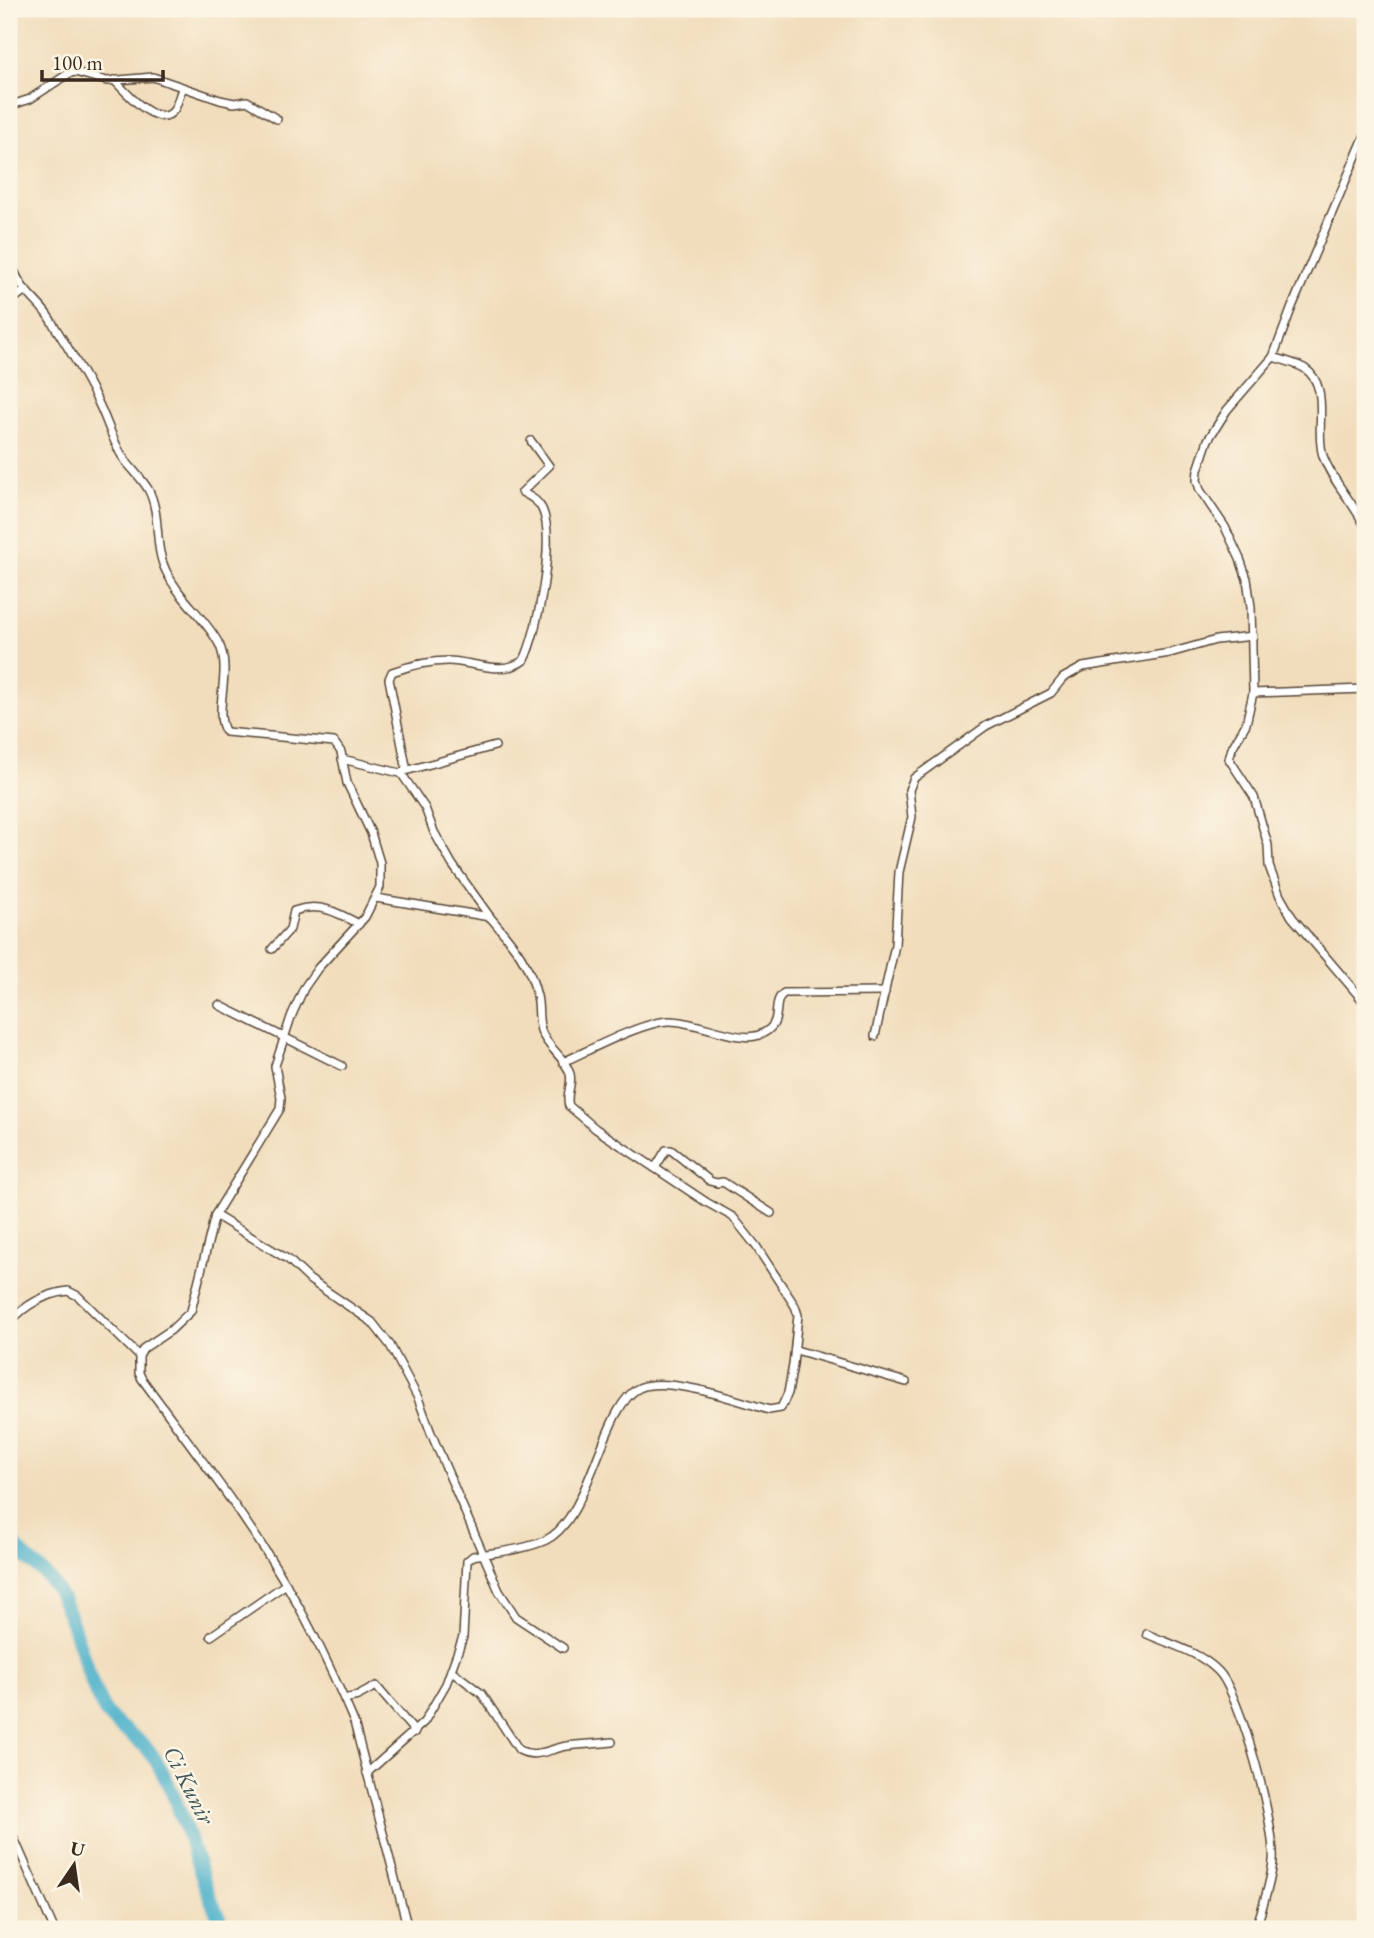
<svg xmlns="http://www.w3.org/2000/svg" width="1374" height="1938" font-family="'EB Garamond',serif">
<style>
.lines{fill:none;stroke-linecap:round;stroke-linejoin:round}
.river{stroke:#4cb1cb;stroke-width:14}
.street-casing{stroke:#564536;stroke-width:10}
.street{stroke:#fff;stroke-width:7}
.labels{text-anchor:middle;stroke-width:5;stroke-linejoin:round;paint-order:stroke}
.water-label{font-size:24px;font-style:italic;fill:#41595b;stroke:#fcf5e5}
</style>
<rect width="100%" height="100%" fill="#fcf5e5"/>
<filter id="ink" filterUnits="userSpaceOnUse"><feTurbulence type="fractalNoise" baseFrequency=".0143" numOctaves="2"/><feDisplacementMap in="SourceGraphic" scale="14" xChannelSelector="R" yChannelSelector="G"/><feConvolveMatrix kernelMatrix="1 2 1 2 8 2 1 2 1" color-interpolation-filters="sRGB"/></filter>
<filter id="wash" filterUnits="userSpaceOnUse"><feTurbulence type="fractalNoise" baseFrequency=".00686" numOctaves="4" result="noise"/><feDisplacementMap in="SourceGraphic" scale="28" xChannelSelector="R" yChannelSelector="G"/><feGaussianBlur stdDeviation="1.57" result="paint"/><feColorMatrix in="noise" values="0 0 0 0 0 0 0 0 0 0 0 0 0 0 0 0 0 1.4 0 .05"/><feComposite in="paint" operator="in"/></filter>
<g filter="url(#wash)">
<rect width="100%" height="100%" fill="#f1ddbc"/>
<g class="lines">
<!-- river -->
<path class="river" d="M9 1533C16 1556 40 1565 53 1584 78 1621 82 1669 103 1708 114 1728 141 1737 153 1756 187 1810 195 1875 225 1929"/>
</g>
</g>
<g filter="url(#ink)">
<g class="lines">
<!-- street casing -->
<g class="street-casing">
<g id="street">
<path d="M114 80C125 91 158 131 174 110 178 104 179 95 182 89"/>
<polyline points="9,106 30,99 68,74 75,72 107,81 153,77 220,100 234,103 247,101 277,119"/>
<polyline points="1365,135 1292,307 1273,357 1227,410 1208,440 1198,470 1197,480 1200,490 1225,527 1240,559 1247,579 1251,607 1253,693 1246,724 1232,748 1229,759 1254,797 1268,845 1269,866 1280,896 1292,917 1365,1003"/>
<path d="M9 259C13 268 17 279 23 287 32 299 43 307 50 319 67 346 85 374 98 402 107 420 112 439 122 456 130 468 141 477 148 489 162 515 153 545 166 571 179 599 205 617 219 644 233 672 212 713 226 732L334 742 341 752 347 783 371 833 380 863V887L365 917 318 968 304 988 291 1017 275 1066 281 1098 280 1109 215 1215 191 1311 171 1330 144 1348 139 1356V1373L142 1379C191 1446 243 1512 286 1584 311 1627 334 1675 354 1722L408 1929"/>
<polyline points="9,302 26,290"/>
<path d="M1273 357C1283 360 1295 363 1304 368 1332 386 1314 429 1323 456 1332 481 1353 502 1365 526"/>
<polyline points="1253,693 1365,689"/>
<path d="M342 759 400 773 405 771 406 766 389 679 392 672C409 666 429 661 448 661 471 661 503 677 524 660 538 632 556 538 542 509 538 500 530 497 522 492L549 466 531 441"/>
<polyline points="405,771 495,746"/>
<polyline points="401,773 425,808 434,832 452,864 490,917"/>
<path d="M272 949 290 929 294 911C319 902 337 912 359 924"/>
<polyline points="219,1005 342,1066"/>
<polyline points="875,1036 895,945 899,872 912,817 909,790 914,778 986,726 1051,693 1063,678 1083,667 1170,653 1216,640 1253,636"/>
<path d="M563 1062C590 1050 642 1022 669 1021 694 1020 738 1043 759 1035 787 1024 769 1004 784 993L885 992"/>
<polyline points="655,1168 666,1150 671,1150 710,1181 717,1183 723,1182 771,1213"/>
<polyline points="215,1215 289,1260 310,1280 372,1322 390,1345 418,1398 431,1433 499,1591 516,1617 563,1648"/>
<path d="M9 1323C25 1305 44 1294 68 1291L78 1296 139 1356"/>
<polyline points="796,1350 906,1382"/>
<path d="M1147 1634C1172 1645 1199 1652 1218 1671 1241 1694 1276 1828 1273 1861 1271 1884 1262 1907 1256 1929"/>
<polyline points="211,1636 286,1584"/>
<path d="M452 1671 482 1694 519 1750C536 1759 549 1749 567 1746 582 1744 597 1744 612 1742"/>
<polyline points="344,1699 358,1696 376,1686 415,1732"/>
<path d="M367 1773 424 1722 446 1684 463 1637 467 1561 473 1556C496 1552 524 1550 546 1540 591 1518 602 1406 639 1388 666 1375 740 1401 769 1410L781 1408 788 1393 793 1365 798 1315 795 1306 756 1246 733 1217 706 1202 596 1129 569 1106C565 1095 573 1085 570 1074 565 1057 548 1048 542 1033 537 1022 540 1008 537 996 529 961 512 943 490 917L376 898"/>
<polyline points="9,1827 54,1929"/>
</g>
</g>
<!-- street -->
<use href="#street" class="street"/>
</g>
</g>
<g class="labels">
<!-- water labels -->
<g class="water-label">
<text transform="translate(189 1785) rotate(63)" y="8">Ci Kunir</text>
</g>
</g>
<!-- margin -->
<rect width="1374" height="1938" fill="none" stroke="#fcf5e5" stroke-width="35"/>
<!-- north arrow -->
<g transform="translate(74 1865) rotate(13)" stroke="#fcf5e5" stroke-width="5" paint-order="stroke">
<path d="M0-5L12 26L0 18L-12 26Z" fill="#3b2a1e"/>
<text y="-10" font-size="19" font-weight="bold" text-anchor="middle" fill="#3b2a1e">U</text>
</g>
<!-- scale -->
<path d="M42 70v10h121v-10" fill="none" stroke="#3b2a1e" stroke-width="3.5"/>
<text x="52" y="70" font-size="21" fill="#3b2a1e" stroke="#fcf5e5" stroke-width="5" paint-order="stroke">100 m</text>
</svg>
